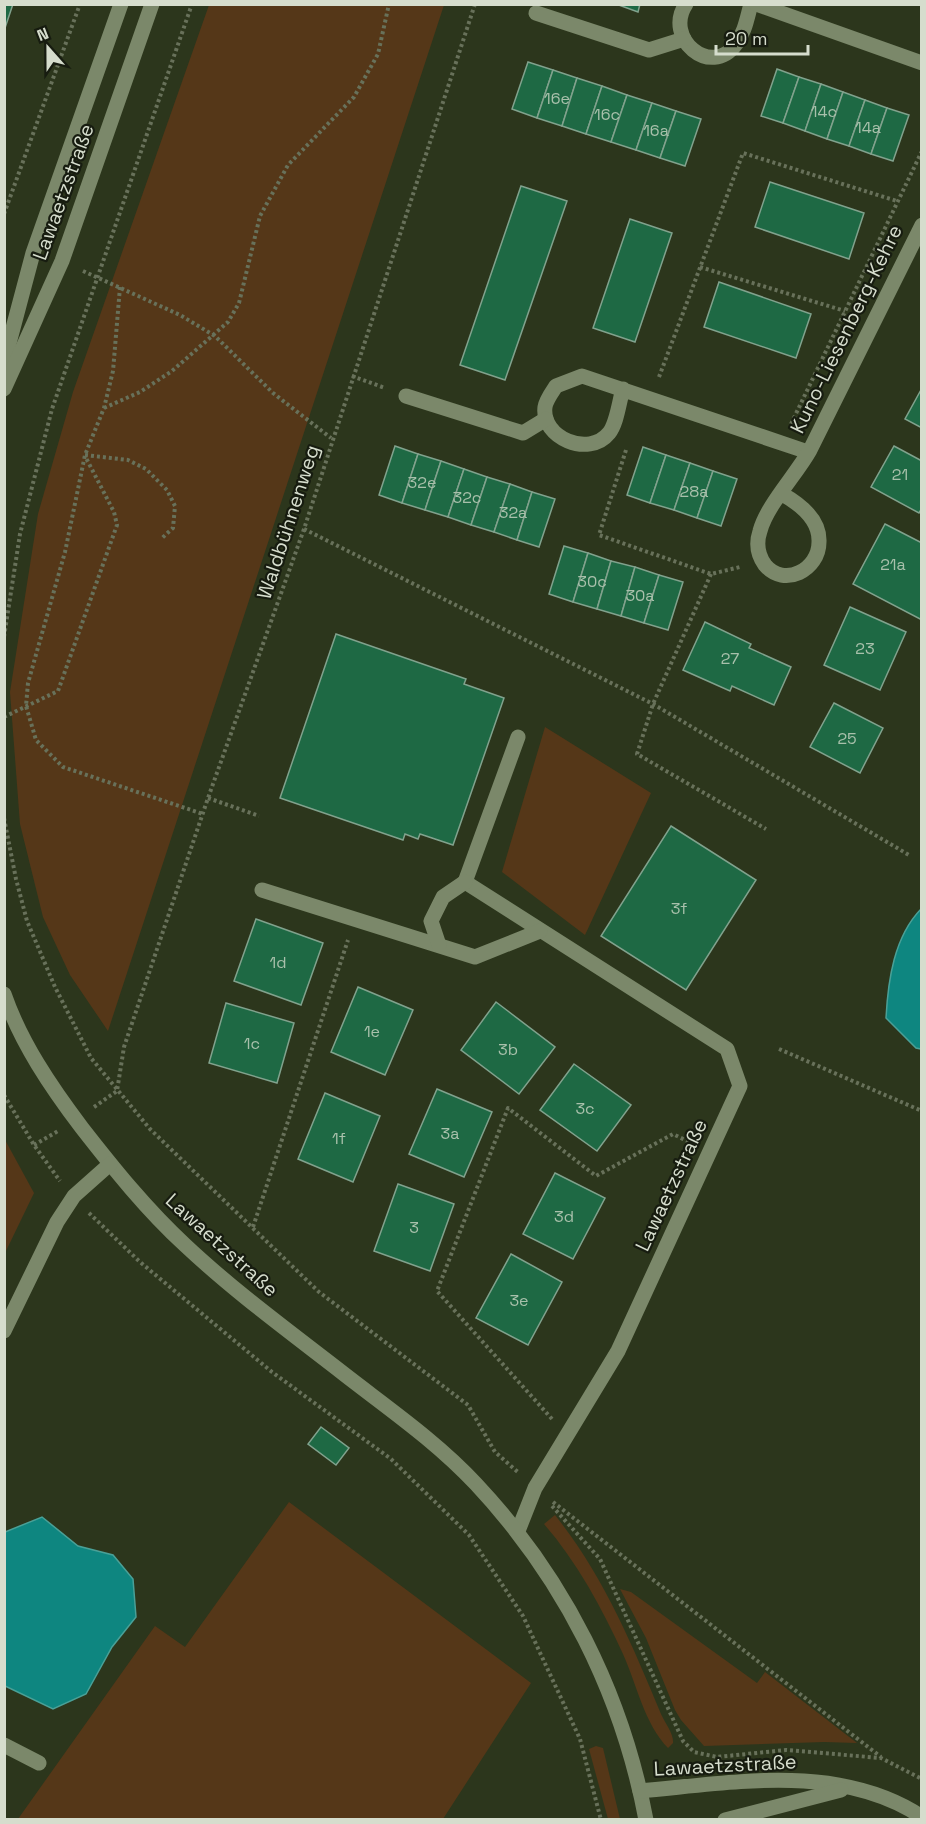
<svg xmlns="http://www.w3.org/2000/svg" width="926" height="1824" font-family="'Space Grotesk',sans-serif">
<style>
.green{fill:#553718}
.water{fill:#0e8680;stroke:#4aa097;stroke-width:1.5}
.building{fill:#1e6944;stroke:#81a28d;stroke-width:1.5}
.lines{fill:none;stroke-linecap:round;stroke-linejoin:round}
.path{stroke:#68715a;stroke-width:4;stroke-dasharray:3 3;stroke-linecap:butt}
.minor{stroke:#7b886a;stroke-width:15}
.labels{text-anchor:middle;stroke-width:4.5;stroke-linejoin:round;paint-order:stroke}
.number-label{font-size:16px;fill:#a8c0ab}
.street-label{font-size:20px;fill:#d6ddcd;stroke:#171c10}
</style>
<rect width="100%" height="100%" fill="#2c361c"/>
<!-- green -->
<g class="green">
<polygon points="209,5 444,5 108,1031 70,975 43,917 20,824 10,692 38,514 73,392"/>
<polygon points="545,727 651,793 585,935 502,872"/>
<polygon points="4,1138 34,1193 5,1253 4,1253"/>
<polygon points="289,1502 531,1683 443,1819 18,1819 155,1626 185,1647"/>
<path d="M555 1515C603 1575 632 1644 661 1714 665 1723 674 1734 673 1743L668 1748C644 1723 637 1685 623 1654 602 1608 577 1562 544 1524Z"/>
<polygon points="620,1589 631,1592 757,1683 765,1672 857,1743 824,1742 704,1746 681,1720 675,1710 646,1638"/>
<polygon points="596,1746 603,1748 620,1819 608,1819 589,1749"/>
</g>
<!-- water -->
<g class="water">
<path d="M921 909V1049L916 1048 886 1018C888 980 894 937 921 909Z"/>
<polygon points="42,1517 78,1546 113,1555 133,1579 136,1617 112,1647 86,1694 53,1709 5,1686 5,1532"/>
</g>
<!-- building -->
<g class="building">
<polygon points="4,4 13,4 4,31"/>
<polygon points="616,4 640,4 638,12"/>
<polygon points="528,62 553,70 537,118 512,109"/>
<polygon points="777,69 799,77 783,123 761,116"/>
<polygon points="553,70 577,78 562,126 537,118"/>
<polygon points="799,77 821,84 805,131 783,123"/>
<polygon points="577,78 602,86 586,134 562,126"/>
<polygon points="821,84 843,92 827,139 805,131"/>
<polygon points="602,86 627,95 611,142 586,134"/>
<polygon points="843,92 865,100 849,146 827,139"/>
<polygon points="627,95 652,103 636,150 611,142"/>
<polygon points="865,100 887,108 871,154 849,146"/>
<polygon points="652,103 676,111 660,158 636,150"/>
<polygon points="887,108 909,115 893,161 871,154"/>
<polygon points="676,111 701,119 685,166 660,158"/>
<polygon points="770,182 864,213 849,259 755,227"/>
<polygon points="521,186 567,201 505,380 460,365"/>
<polygon points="630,219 672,233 635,342 593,328"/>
<polygon points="719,282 811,314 796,358 704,327"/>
<polygon points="922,388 922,428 905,419"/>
<polygon points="395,446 418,454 402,503 379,495"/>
<polygon points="894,446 922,461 922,508 919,513 871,487"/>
<polygon points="643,447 666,455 650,503 627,495"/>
<polygon points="418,454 441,461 425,510 402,503"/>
<polygon points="666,455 690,463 674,510 650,503"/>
<polygon points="441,461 464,469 448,517 425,510"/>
<polygon points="690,463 713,471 697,518 674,510"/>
<polygon points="464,469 487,477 471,525 448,517"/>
<polygon points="713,471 737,479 721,526 697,518"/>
<polygon points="487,477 510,484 494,532 471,525"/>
<polygon points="510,484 532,492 517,540 494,532"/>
<polygon points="532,492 555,499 539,547 517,540"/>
<polygon points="885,524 922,543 922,620 853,584"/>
<polygon points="564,546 588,553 573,602 549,594"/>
<polygon points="588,553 611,561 597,609 573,602"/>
<polygon points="611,561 635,567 621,616 597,609"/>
<polygon points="635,567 659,575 644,623 621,616"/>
<polygon points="659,575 683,582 668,630 644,623"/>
<polygon points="850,607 906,632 880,690 824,665"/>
<polygon points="705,622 751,644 749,648 791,667 774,705 732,686 730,691 683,670"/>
<polygon points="336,634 466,679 464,684 504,698 453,845 420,834 418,839 405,834 403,840 280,798"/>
<polygon points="834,703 883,728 860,773 810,747"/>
<polygon points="671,826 756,880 686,990 601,936"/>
<polygon points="256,919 323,943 301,1005 234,981"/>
<polygon points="358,987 413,1010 385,1075 331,1052"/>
<polygon points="496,1002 555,1047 519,1094 461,1050"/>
<polygon points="226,1003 294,1023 277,1083 209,1063"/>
<polygon points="574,1064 631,1105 597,1151 540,1110"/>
<polygon points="437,1089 492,1112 464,1177 409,1154"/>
<polygon points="325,1093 380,1116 353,1182 298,1159"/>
<polygon points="555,1173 605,1198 573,1259 523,1234"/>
<polygon points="398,1184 454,1204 430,1271 374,1251"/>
<polygon points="511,1254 562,1282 528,1345 476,1318"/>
<polygon points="321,1427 349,1448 336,1465 308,1444"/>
</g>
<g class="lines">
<!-- path -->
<g class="path">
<polyline points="4,214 80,4"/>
<polyline points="700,267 845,311"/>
<polyline points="83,271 180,315 215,336 273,393 331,438"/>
<polyline points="120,287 113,371 104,408 85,455 65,552 28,683 26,706 36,740 63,767 203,814"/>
<polyline points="352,376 385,388"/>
<polyline points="659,377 743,153 897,201"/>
<polyline points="104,408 140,392 172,371 228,322 239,303 260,216 288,165 354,97 378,54 389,4"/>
<polyline points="791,424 922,151"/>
<polyline points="626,450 599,535 711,574 740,567"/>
<polyline points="85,455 128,460 146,469 167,490 175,506 173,528 161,539"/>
<polyline points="304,529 653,704 909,855"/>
<polyline points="711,574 653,704 637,754 766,829"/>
<polyline points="4,637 20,534 52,409 192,4"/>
<polyline points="4,717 58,691 117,525 114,512 85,456"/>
<polyline points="208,798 259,816"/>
<polyline points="4,818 16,879 27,921 55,987 91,1058 150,1129 319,1292 468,1405 495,1452 519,1473"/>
<polyline points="779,1049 922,1111"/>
<polyline points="4,1095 34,1145 60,1181"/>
<polyline points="94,1107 117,1091 124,1047 208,798 304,529 475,4"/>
<polyline points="34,1145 58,1131"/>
<polyline points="89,1213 140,1262 272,1372 391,1459 469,1535 523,1616 580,1739 601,1820"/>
<polyline points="253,1227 348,940"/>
<polyline points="552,1419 437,1291 508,1108 596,1176 673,1134 689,1142"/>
<polyline points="553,1502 881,1757"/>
<polyline points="552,1506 600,1559 683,1741 694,1752 717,1757 786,1750 881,1758 922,1779"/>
</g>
<!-- minor -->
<g class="minor">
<path d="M686 4C663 38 711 79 736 44 745 32 747 18 751 4"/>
<polyline points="756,4 922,63"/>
<polyline points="536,13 649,50 684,39"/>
<polyline points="4,362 33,253 121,4"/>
<polyline points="4,389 62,261 152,4"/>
<path d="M623 389C619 402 617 423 609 433 589 458 541 438 545 407 546 400 552 392 556 386L582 376 808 452"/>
<polyline points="406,396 523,433 546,419"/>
<path d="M782 494C800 504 820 520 819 542 819 570 784 588 765 565 757 554 756 543 760 531 767 505 796 475 810 450 848 375 884 300 922 225"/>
<polyline points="465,882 727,1049 740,1086 618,1351 535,1488 518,1531"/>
<polyline points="465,882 518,737"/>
<polyline points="262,890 475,957 540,931"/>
<polyline points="439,945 431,921 443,897 465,882"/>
<path d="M4 994C21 1043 51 1087 82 1128 114 1169 147 1210 185 1245 235 1292 290 1332 344 1374 389 1409 437 1442 476 1484 564 1578 622 1693 646 1820"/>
<polyline points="4,1331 57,1222 74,1196 110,1164"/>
<polyline points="4,1745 39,1763"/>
<path d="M640 1791C732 1783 839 1762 922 1817"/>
<polyline points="725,1820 841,1790"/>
</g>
</g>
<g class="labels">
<!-- number labels -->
<g class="number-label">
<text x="557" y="104">16e</text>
<text x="824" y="117">14c</text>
<text x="607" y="120">16c</text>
<text x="868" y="133">14a</text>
<text x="656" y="136">16a</text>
<text x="900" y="480">21</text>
<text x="422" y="488">32e</text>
<text x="694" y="497">28a</text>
<text x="467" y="503">32c</text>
<text x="513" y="518">32a</text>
<text x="893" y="570">21a</text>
<text x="592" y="587">30c</text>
<text x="640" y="601">30a</text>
<text x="865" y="654">23</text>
<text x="730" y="664">27</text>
<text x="847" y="744">25</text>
<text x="679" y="914">3f</text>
<text x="278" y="968">1d</text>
<text x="372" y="1037">1e</text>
<text x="252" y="1049">1c</text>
<text x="508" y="1055">3b</text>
<text x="585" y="1114">3c</text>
<text x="450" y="1139">3a</text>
<text x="339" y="1144">1f</text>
<text x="564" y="1222">3d</text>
<text x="414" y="1233">3</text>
<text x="519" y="1306">3e</text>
</g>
<!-- street labels -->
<g class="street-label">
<text transform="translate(63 192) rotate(-70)" y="7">Lawaetzstraße</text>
<text transform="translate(846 329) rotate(-64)" y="7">Kuno-Liesenberg-Kehre</text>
<text transform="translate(288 522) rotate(-72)" y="7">Waldbühnenweg</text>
<text transform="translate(671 1185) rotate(-65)" y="7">Lawaetzstraße</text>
<text transform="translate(222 1245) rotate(42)" y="7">Lawaetzstraße</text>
<text transform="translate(725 1765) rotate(-3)" y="7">Lawaetzstraße</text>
</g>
</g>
<!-- border -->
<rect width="926" height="1824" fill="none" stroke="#d6ddcd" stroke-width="12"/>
<!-- north arrow -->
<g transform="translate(48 48) rotate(339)" stroke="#171c10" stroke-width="4.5" paint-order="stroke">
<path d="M0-4.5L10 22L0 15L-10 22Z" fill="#d6ddcd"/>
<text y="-9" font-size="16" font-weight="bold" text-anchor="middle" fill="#d6ddcd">N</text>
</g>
<!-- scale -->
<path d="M716 45v9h92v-9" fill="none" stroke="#d6ddcd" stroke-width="3"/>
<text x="725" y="45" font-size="18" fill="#d6ddcd" stroke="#171c10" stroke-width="4.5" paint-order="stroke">20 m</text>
</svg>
